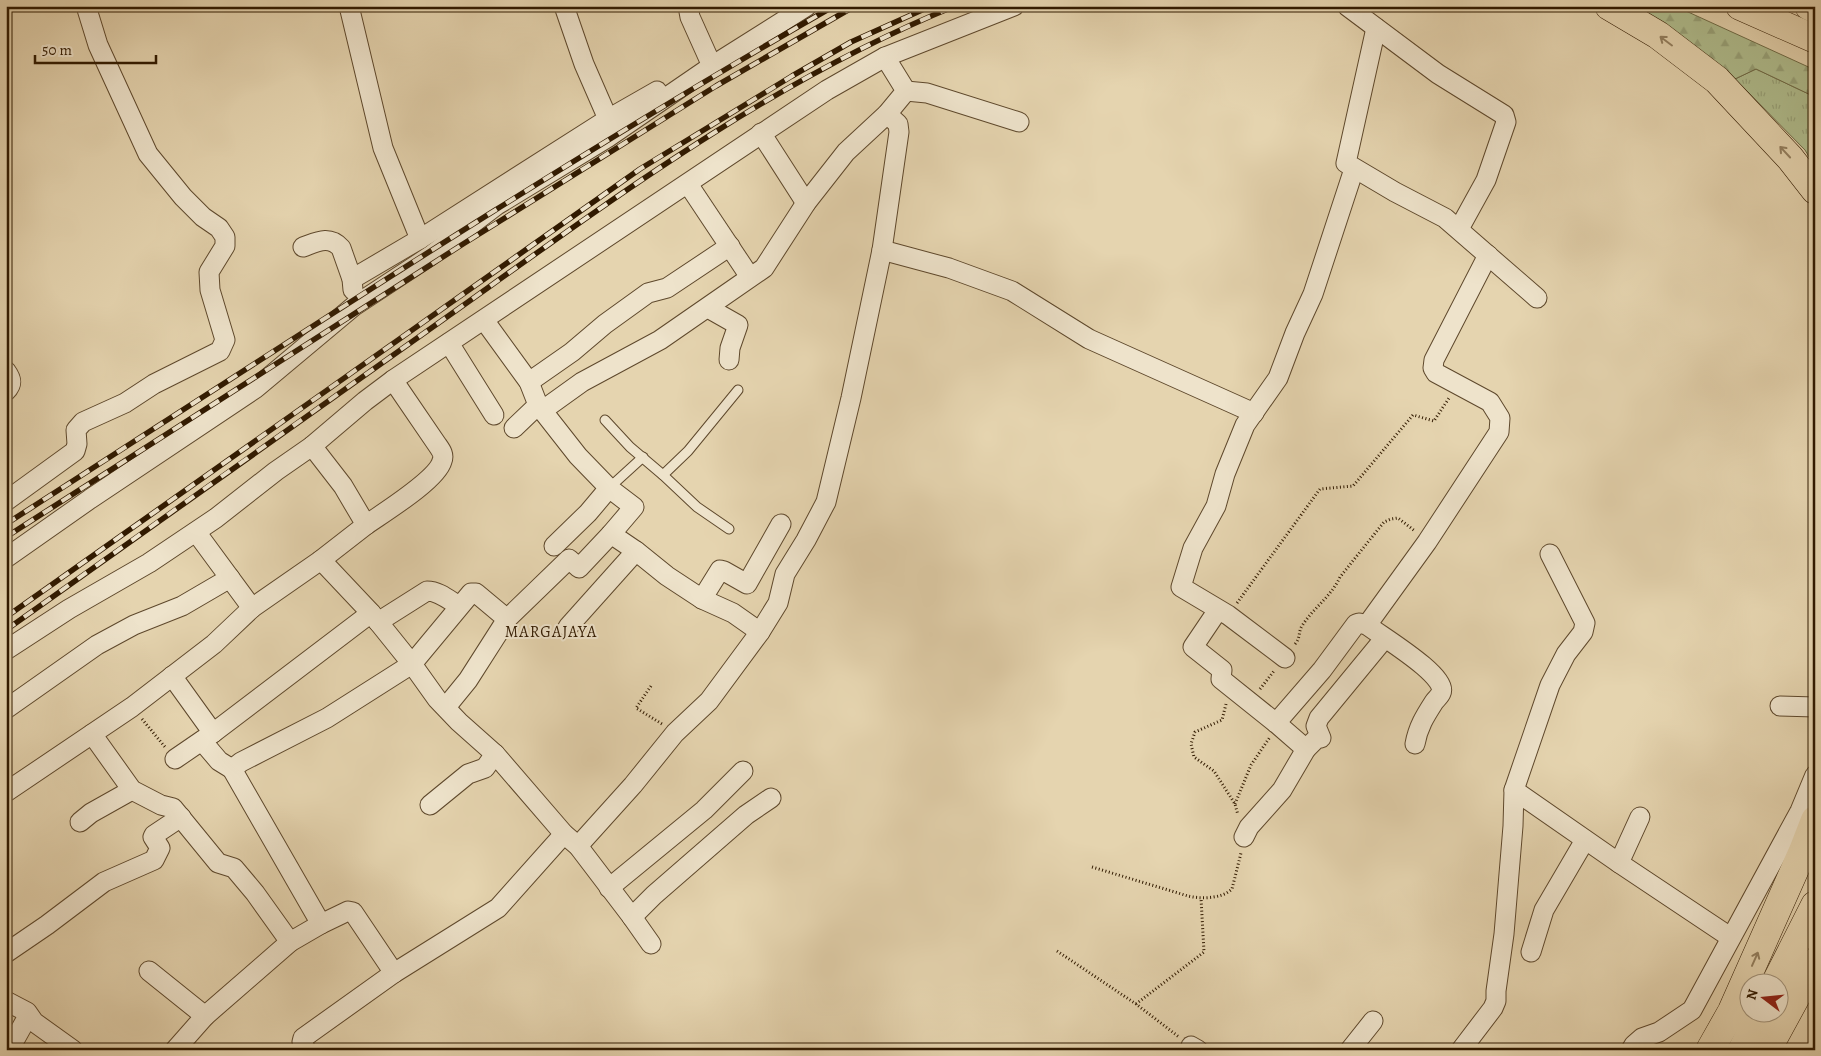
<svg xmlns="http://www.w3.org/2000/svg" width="1821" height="1056" font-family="Alegreya,serif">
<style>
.grass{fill:url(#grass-tufts);stroke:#706c48}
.forest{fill:url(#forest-firs);stroke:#706c48}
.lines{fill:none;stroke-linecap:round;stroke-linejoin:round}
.service-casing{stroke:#5e482c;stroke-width:11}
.minor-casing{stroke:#5e482c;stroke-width:21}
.motorway-casing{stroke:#311a00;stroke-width:29}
.path{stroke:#311a00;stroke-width:3;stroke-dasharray:1 2.5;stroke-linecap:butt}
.service{stroke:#eee3cb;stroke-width:9}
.minor{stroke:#eee3cb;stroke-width:19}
.motorway{stroke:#e5d4af;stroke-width:28}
.rail-casing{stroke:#311a00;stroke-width:5.5}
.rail{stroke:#eee3cb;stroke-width:4;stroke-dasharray:11;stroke-linecap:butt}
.oneway{stroke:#948060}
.labels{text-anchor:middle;stroke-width:4;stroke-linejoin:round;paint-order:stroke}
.quarter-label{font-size:16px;letter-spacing:1px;fill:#311a00;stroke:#eee3cb}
</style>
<defs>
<pattern id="grass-tufts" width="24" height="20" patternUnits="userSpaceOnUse" patternTransform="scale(1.25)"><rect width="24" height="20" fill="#b0be8f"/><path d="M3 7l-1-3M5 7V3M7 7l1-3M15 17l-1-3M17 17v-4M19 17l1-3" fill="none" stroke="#98a37a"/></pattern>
<pattern id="forest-firs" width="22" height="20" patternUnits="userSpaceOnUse" patternTransform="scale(1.25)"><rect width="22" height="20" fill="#b0be8f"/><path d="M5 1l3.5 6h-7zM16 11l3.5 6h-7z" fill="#98a37a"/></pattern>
</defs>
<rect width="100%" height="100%" fill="#e5d4af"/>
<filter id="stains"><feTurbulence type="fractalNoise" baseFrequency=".004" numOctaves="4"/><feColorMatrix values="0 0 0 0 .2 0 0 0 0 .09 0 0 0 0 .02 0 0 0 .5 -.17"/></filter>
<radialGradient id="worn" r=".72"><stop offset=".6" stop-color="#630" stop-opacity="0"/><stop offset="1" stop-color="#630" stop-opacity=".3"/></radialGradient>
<!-- grass -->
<polygon class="grass" points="1756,69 1815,97 1815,167 1805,150 1735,79"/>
<!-- forest -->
<polygon class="forest" points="1623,6 1675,6 1815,70 1815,97 1756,69 1735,79"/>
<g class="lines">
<!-- service casing -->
<g class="service-casing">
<g id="service">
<polyline points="605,420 630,447 663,475 697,507 729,529"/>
<polyline points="663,475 688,451 738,390"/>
<polyline points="609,488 643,457"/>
</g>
</g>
<!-- minor casing -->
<g class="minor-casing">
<g id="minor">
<polyline points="349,6 383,148 420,239 352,279"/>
<polyline points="564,6 584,64 608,119"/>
<polyline points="688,6 690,17 712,66"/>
<polyline points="1347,6 1438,74 1504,115 1506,122 1486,180 1459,229"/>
<polyline points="1376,28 1346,163 1395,192 1445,218 1537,298"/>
<polyline points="906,91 927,93 1019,122"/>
<polyline points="761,133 806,203"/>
<polyline points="688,184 750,277"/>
<polyline points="420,239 608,119 657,91"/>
<path d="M303 247C317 242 329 235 341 248L352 279 353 290"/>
<polyline points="882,250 949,268 1012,291 1089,339 1254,413"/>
<polyline points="708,308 738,325 730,348 729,360"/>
<polyline points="484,320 529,382 538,405 578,456 609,488 588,513 554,546"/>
<polyline points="449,343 494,415"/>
<path d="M6 371C12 379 13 384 6 391"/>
<polyline points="529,382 572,352 605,324 648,293 667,288 730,246"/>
<polyline points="543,410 582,382 660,340 764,268 806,203 846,152 887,114 906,91 885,57"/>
<polyline points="514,428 538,405"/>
<polyline points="6,501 75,451 77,444 76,430 83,422 125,403 154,384 220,351 225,340 210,290 209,272 225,246 225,237 219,228 203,217 183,197 148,154 98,45 86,6"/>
<path d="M366 525C383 513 437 480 442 461 445 454 440 449 436 443L393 380"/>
<polyline points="196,532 252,608"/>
<polyline points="611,534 636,551 667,576 702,599 733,613 760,632"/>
<polyline points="6,558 90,499 256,388 354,306 430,256 497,205 607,138 712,66 807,6"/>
<polyline points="321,560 371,613 412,664 437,699 459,722 495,754 564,834 578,846 632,917 651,944"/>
<polyline points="702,599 720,570 724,571 747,584 781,524"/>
<polyline points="1218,610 1193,647 1222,670 1221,679 1276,723 1306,749"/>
<polyline points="507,619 569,559 579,568 611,534 634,507 609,488"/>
<path d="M378 622 427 591C439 591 449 600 459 606"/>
<polyline points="1367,625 1427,542 1499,432 1500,418 1490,402 1436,373 1433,368 1434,360 1488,255"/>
<polyline points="568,627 636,551"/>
<polyline points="6,650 69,609 149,563 216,518 276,471 312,446 365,401 393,380 827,90 885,57 1014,6"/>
<polyline points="1285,658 1228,615 1181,587 1193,548 1216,506 1225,474 1245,425 1278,378 1295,333 1313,294 1354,169"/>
<polyline points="172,676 213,733"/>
<polyline points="1780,706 1815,707"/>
<polyline points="6,709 97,645 134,625 182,606 230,578"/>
<path d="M1276 723 1322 670 1356 624 1359 623 1367 625C1379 635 1449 676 1441 693 1440 696 1436 699 1434 702 1425 716 1418 727 1415 744"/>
<polyline points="92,734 132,790 161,805 173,808 218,863 234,868 255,893 290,942"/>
<polyline points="202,741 219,761 232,769"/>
<polyline points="175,759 213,733 371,613"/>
<polyline points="1514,790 1619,863 1730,937"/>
<polyline points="6,792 132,707 214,644 252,608 321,560 366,525 343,486 312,446"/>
<polyline points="430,805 468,774 485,768 495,754"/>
<polyline points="80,822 91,813 132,790"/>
<polyline points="1244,837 1249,827 1282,790 1306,749 1316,739 1321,738 1316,726 1319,718 1384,639"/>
<polyline points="578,846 633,785 675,733 709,701 760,632 778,603 785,574 806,540 826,502 851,398 882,250 899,132 898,124 887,114"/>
<polyline points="1619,863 1640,817"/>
<polyline points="609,888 704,810 743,771"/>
<polyline points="632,917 654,895 746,815 771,798"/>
<polyline points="321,924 348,911 353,912 394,973"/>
<polyline points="1531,952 1544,910 1585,840"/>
<polyline points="6,953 47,925 104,882 154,860 160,848 153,837 154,835 181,817"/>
<polyline points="149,971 205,1016 290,942 321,924 232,769 241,762 327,718 412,664 471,593 476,593 507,619 468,680 446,707"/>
<polyline points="6,1001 27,1012 34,1022 73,1050"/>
<polyline points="1191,1046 1198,1050"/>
<polyline points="9,1050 28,1016"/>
<polyline points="175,1050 205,1016"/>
<polyline points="306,1050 302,1042 303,1038 394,973 498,908 564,834"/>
<polyline points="1350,1050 1373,1021"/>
<polyline points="1461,1050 1493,1008 1496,1001 1496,991 1504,934 1513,826 1514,790 1550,685 1566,654 1583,632 1585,623 1550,554"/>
<polyline points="1631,1050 1634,1045 1642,1038 1659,1032 1692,1010 1800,811 1815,775"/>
</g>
</g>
<!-- motorway casing -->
<g class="motorway-casing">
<g id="motorway">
<polyline points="1609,6 1658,35 1717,80 1790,158 1815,190"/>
<polyline points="1740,6 1815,39"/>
<polyline points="1809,6 1815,9"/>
<polyline points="1775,984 1815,905"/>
<polyline points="1710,1050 1732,1011 1803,851 1815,820"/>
<polyline points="1742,1050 1760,1014"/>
<polyline points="1767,1050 1815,962"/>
</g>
</g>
<!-- path -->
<g class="path">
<polyline points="1237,603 1320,489 1353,486 1413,415 1434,421 1449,398"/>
<path d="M1295 644C1301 637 1298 632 1302 626 1313 608 1331 597 1340 577L1384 522 1391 519 1398 518 1415 531"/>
<polyline points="651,686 636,708 662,724"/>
<polyline points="1260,689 1274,671"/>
<polyline points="1226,704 1222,720 1195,732 1191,744 1194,757 1214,771 1235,804 1238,815"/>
<polyline points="142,719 165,747"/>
<polyline points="1235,804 1251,765 1270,737"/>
<path d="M1092 867 1188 896C1200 899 1222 899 1232 889L1241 853"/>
<polyline points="1057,951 1136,1004 1179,1037"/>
<polyline points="1136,1004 1204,952 1201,898"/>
</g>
<!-- service -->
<use href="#service" class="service"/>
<!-- minor -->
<use href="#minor" class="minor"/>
<!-- motorway -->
<use href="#motorway" class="motorway"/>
<!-- rail casing -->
<g class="rail-casing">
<g id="rail">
<path d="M6 524C280 348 551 168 834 6"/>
<polyline points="6,537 463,244 716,86 855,6"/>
<polyline points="6,617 640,169 792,76 851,42 931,6"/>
<path d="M6 630C160 520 314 411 468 302 622 192 778 78 955 6"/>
</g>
</g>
<!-- rail -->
<use href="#rail" class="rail"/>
</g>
<!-- one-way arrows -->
<defs><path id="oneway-shaft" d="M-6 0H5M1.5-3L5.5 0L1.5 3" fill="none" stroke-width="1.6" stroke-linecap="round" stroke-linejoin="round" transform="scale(1.25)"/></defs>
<g class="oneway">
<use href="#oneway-shaft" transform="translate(1666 41) rotate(-143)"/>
<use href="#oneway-shaft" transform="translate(1785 152) rotate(-133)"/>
<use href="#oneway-shaft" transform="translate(1755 959) rotate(-66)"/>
</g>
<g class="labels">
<!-- quarter labels -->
<g class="quarter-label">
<text x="551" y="637">MARGAJAYA</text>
</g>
</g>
<!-- margin -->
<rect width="1821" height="1056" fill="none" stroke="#e5d4af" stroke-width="25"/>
<rect x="8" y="8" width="1806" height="1041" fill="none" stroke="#311a00" stroke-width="2.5"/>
<rect x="12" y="12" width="1796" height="1031" fill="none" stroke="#311a00"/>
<!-- north arrow -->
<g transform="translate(1764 998) rotate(286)"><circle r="24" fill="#eee3cb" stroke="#a2937a"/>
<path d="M0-4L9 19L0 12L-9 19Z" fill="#8f2418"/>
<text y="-8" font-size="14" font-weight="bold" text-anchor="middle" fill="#311a00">N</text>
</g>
<!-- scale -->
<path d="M35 55v8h121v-8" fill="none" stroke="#311a00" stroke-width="2.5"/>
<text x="42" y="55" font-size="15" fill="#311a00" stroke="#eee3cb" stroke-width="4" paint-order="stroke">50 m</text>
<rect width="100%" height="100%" filter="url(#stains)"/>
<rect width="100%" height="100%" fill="url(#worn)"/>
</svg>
